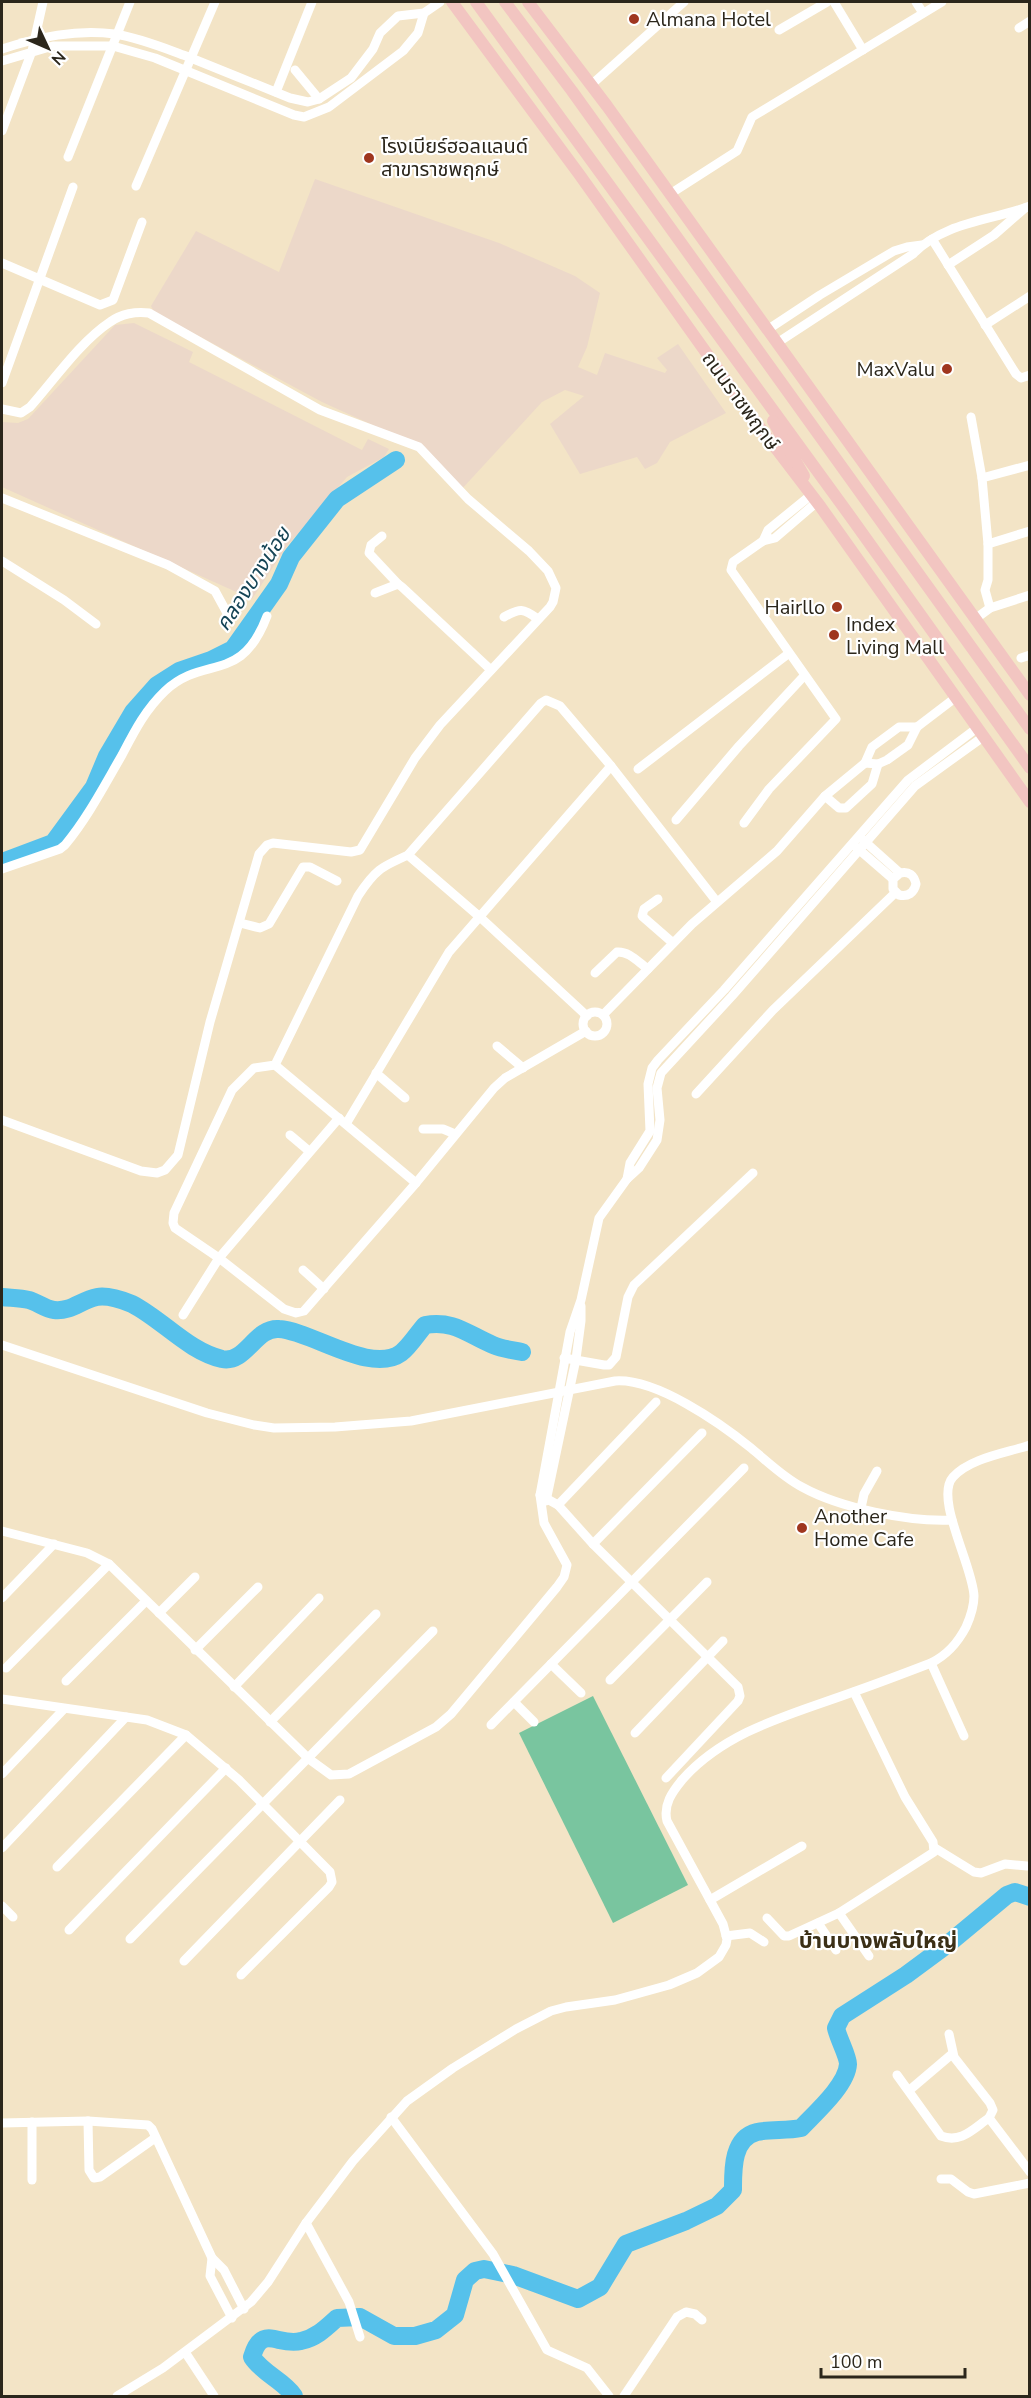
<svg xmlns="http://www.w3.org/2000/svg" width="1031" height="2398" font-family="'Nunito Sans','Noto Sans Thai',sans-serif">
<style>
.education{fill:#ecd8c9}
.garden{fill:#79c59f}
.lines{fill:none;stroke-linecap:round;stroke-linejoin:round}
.river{stroke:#56c1eb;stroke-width:18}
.minor{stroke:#fff;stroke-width:9}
.major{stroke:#f2c5c1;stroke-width:12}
.poi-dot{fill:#9f361f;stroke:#fff;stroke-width:2}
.labels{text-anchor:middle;stroke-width:4.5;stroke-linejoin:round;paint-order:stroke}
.poi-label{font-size:20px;fill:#2b261b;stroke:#fff;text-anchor:start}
.street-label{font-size:20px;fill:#2b261b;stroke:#fff}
.water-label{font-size:21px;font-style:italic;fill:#154455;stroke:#fff}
.quarter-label{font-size:22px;font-weight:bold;fill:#3b2f16;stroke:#fff}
</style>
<rect width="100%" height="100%" fill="#f3e4c6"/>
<!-- education -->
<g class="education">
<polygon points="315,179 499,243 575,276 600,293 587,347 578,367 597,375 605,353 665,373 667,370 657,358 678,344 726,413 670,442 657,463 645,469 637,457 580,474 550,424 584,396 565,390 542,402 460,491 419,446 322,402 154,312 151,306 196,231 279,272"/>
<polygon points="134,323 193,352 189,362 362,450 368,439 389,449 384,457 347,477 287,546 252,599 2,487 2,422 18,423 28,419 115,325"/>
</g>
<!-- garden -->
<polygon class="garden" points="593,1696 688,1885 613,1923 519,1733"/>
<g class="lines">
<!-- river -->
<g class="river">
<polyline points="2,862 53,843 94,787 107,756 133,712 157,685 179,671 211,660 233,649 279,584 291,557 337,499 396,460"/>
<path d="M2 1297C10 1298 20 1298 29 1300 37 1302 45 1309 54 1310 71 1312 81 1300 97 1297 107 1295 123 1300 132 1304 163 1320 188 1351 222 1359 246 1364 255 1327 279 1329 312 1331 371 1375 401 1353 410 1346 417 1334 425 1325 454 1320 467 1334 493 1345 502 1349 512 1350 522 1352"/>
<path d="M294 2396C283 2380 263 2374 252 2357 262 2323 278 2347 301 2341 316 2338 326 2328 337 2318L360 2317 394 2336H415L436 2330 455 2315 465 2280 475 2271 484 2269 513 2275 578 2299 600 2287 626 2244 686 2221 717 2206 733 2190C733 2170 732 2138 757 2132 771 2129 787 2131 801 2128 815 2113 847 2085 848 2064 848 2056 838 2038 836 2028L842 2016 906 1975 948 1944 1007 1895 1015 1892 1030 1897"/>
</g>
<!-- minor -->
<g class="minor">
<polyline points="834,2 863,50"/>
<polyline points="916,2 923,13"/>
<polyline points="1019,28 1030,21"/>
<polyline points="779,30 827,2"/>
<path d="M2 49C39 37 76 29 115 34 140 38 164 48 186 56 221 70 255 84 290 98L308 102 319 99 351 78 373 49 380 33 398 16 424 13 440 2"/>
<polyline points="2,61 53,46 113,46 155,58 294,115 304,117 329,107 403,51 418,33 424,13"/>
<polyline points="295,70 319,99"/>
<polyline points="591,85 684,2"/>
<polyline points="276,92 312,2"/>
<polyline points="2,131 32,51 43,2"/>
<polyline points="68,157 130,2"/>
<polyline points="136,186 215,2"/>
<polyline points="670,194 737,151 752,117 942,2"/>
<polyline points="932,239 1016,374 1021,378 1030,375"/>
<polyline points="2,263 100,305 113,300 142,222"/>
<polyline points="948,265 994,235 1025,208"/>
<polyline points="985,325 1030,296"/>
<polyline points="767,330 820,295 894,251 907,247 922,245"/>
<path d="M777 343 913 254C944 222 990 221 1030 206"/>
<polyline points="2,383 73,187"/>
<path d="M2 409 21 413 30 407C54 380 80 342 110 322 121 314 136 311 149 313L320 410 419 447 468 499 529 551 548 571 556 588 553 602 550 607 440 725 415 758 360 850 351 852 273 843 267 845 259 854 210 1022 178 1155 165 1170 157 1173 141 1171 2 1120"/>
<polyline points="971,417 982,478 988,544 988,580 985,590 990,608"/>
<polyline points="982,478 1030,465"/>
<polyline points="811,495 768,530 763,541 775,538 817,502"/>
<polyline points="2,498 168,565 215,591 227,613"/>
<polyline points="382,536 371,545 369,553 398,584"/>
<polyline points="988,544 1030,531"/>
<polyline points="2,561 64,600 96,624"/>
<polyline points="375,593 398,584 402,587 491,670"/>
<path d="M504 617C520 608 523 608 538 619"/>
<polyline points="975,619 990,608 1030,595"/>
<polyline points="1021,658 1030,655"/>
<polyline points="865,763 878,764 887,760 908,745 917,727 955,698"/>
<polyline points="638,769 788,654"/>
<polyline points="825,796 839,808 846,808 872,784 878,764"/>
<polyline points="676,820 739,746 804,676"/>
<polyline points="744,823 769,789 836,719 731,570 733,562 763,541"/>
<path d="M862 839 900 873C909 871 914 875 916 884 914 893 908 897 899 895L893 889V879L900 873"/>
<polyline points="856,847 893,879"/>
<polyline points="408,855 481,918 587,1016"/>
<path d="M2 869 60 849 65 845C88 817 104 786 122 755 134 732 145 710 165 691 205 654 241 685 267 616"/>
<polyline points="658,899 644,909 642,916 673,943"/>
<polyline points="240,923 260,928 269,924 303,867 310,867 337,881"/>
<path d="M595 973 617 952C629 951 638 962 648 969"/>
<circle cx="595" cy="1024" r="12"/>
<polyline points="603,1015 692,924 777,851 825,796 865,763 872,747 899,727 917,727"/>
<path d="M586 1031 505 1078 494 1088 416 1183 304 1311 296 1313 284 1309 219 1258 175 1228 173 1223 174 1213 232 1090 254 1068 275 1065 358 896C375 870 381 867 408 855L541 703 546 700 560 706 611 766 717 902"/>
<polyline points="497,1046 523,1068"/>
<polyline points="275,1065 416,1183"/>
<polyline points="376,1073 405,1098"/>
<polyline points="696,1094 773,1010 895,893"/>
<polyline points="346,1124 449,952 611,766"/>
<polyline points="423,1129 443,1129 455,1134"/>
<polyline points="290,1135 309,1151"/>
<polyline points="627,1179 630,1163 650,1131 648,1084 652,1068 658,1060 724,990 908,780 977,728"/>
<polyline points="303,1270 324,1289"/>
<polyline points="183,1315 219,1258 339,1118"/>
<path d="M2 1345 207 1413 254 1425 274 1428 335 1427 411 1421 615 1381C656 1378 720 1423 751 1448 768 1462 783 1477 802 1487 840 1508 908 1522 952 1520"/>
<polyline points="564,1358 604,1365 609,1365 616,1357 628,1297 634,1285 753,1173"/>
<polyline points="540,1495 558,1505 593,1544 738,1687 740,1696 738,1701 666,1778"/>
<polyline points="546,1501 576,1359 581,1321 581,1306"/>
<polyline points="558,1505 656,1402"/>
<polyline points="861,1508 864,1494 877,1471"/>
<polyline points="2,1531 87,1553 109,1564 309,1759 331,1775 349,1774 436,1727 451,1714 557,1587 564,1577 567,1565 544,1523 540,1495 570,1332 581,1300 599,1218 627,1179 639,1168 657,1140 660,1120 657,1088 661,1073 732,996 915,786 983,737"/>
<polyline points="593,1544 702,1433"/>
<polyline points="2,1598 54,1544"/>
<polyline points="159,1613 195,1577"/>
<polyline points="195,1650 258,1587"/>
<polyline points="931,1663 964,1736"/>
<polyline points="551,1664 581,1693"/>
<polyline points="6,1668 109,1564"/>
<polyline points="610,1680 707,1582"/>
<polyline points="66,1681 146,1601"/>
<polyline points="234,1687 319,1598"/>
<polyline points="2,1699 147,1720 186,1735 239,1780 330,1872 332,1882 329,1887 241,1975"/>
<polyline points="514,1702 534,1722"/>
<polyline points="270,1722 376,1614"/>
<polyline points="491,1725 744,1468"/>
<polyline points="635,1733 723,1641"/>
<polyline points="2,1774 64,1709"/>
<polyline points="2,1848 126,1717"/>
<polyline points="935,1848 974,1872 981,1873 1005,1864 1027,1866"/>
<polyline points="57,1867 186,1735"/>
<polyline points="710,1900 802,1846"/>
<polyline points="2,1906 13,1917"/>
<polyline points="839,1913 869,1956"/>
<polyline points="767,1918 784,1936 789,1936 839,1913 934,1852 933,1842 905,1797 854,1692"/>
<polyline points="818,1923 836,1950"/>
<polyline points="69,1930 226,1768"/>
<polyline points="726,1936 750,1933 764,1942"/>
<polyline points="130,1939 433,1631"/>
<polyline points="184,1961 340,1800"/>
<polyline points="949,2034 954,2057 990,2103 993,2110 989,2118"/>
<path d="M897 2075 941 2136C961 2144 974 2128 989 2118L1030 2172"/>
<polyline points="912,2088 952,2054"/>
<polyline points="391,2117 493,2254 547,2350 587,2368 609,2396"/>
<polyline points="88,2121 89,2170 94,2178 100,2177 155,2138"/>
<polyline points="32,2122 32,2180"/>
<polyline points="2,2123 88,2121 148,2125 152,2129 212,2258 224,2270 244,2309"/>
<polyline points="941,2179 951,2179 968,2192 974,2194 1030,2183"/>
<polyline points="306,2223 349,2302 360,2337"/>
<polyline points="212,2258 210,2276 232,2318"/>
<polyline points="185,2352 214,2396"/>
<path d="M117 2396 163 2368 251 2302 268 2282 306 2223 353 2161 407 2101 453 2068 516 2029 551 2011 566 2007 615 2000 669 1985 697 1973 719 1957 726 1945 727 1939 723 1924 667 1821C663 1805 672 1792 682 1780 726 1730 793 1714 853 1692 879 1683 905 1673 931 1663 947 1655 957 1644 966 1627 970 1618 974 1607 974 1596 973 1566 934 1498 953 1477 970 1458 1006 1453 1030 1445"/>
<polyline points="624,2396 677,2317 686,2312 695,2314 702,2320"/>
</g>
<!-- major -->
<g class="major">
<polyline points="452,2 579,174 752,417 820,506 1030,802"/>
<polyline points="476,2 850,516 1030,768"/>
<polyline points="505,2 572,91 1030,729"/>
<polyline points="528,2 607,106 1030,695"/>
<polyline points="773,421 804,476"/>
</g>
</g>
<!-- markers -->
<g class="poi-dot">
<circle cx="634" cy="19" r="6"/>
<circle cx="369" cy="158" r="6"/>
<circle cx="947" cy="369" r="6"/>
<circle cx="837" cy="607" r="6"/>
<circle cx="834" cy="635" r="6"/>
<circle cx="802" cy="1528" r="6"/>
</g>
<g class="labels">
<!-- poi labels -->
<g class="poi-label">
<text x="646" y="26">Almana Hotel</text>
<text x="381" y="153">โรงเบียร์ฮอลแลนด์<tspan x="381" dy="23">สาขาราชพฤกษ์</tspan></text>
<text x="935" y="376" text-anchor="end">MaxValu</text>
<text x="825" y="614" text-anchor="end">Hairllo</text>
<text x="846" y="631">Index<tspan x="846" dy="23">Living Mall</tspan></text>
<text x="814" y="1523">Another<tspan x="814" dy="23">Home Cafe</tspan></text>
</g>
<!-- street labels -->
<g class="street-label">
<text transform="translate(741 401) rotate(54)" y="7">ถนนราชพฤกษ์</text>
</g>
<!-- water labels -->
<g class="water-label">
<text transform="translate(253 579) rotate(-57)" y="7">คลองบางน้อย</text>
</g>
<!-- quarter labels -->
<g class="quarter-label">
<text x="878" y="1948">บ้านบางพลับใหญ่</text>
</g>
</g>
<!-- border -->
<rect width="1031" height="2398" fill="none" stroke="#2b261b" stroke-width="6"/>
<!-- north arrow -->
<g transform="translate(48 48) rotate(134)" stroke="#ffffff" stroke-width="4.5" paint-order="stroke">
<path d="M0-4.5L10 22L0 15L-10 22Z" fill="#2b261b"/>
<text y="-9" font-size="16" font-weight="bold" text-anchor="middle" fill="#2b261b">N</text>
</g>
<!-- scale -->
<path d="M821 2368v9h144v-9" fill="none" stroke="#2b261b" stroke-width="3"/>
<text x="830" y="2368" font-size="18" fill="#2b261b" stroke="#ffffff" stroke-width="4.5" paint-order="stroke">100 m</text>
</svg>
